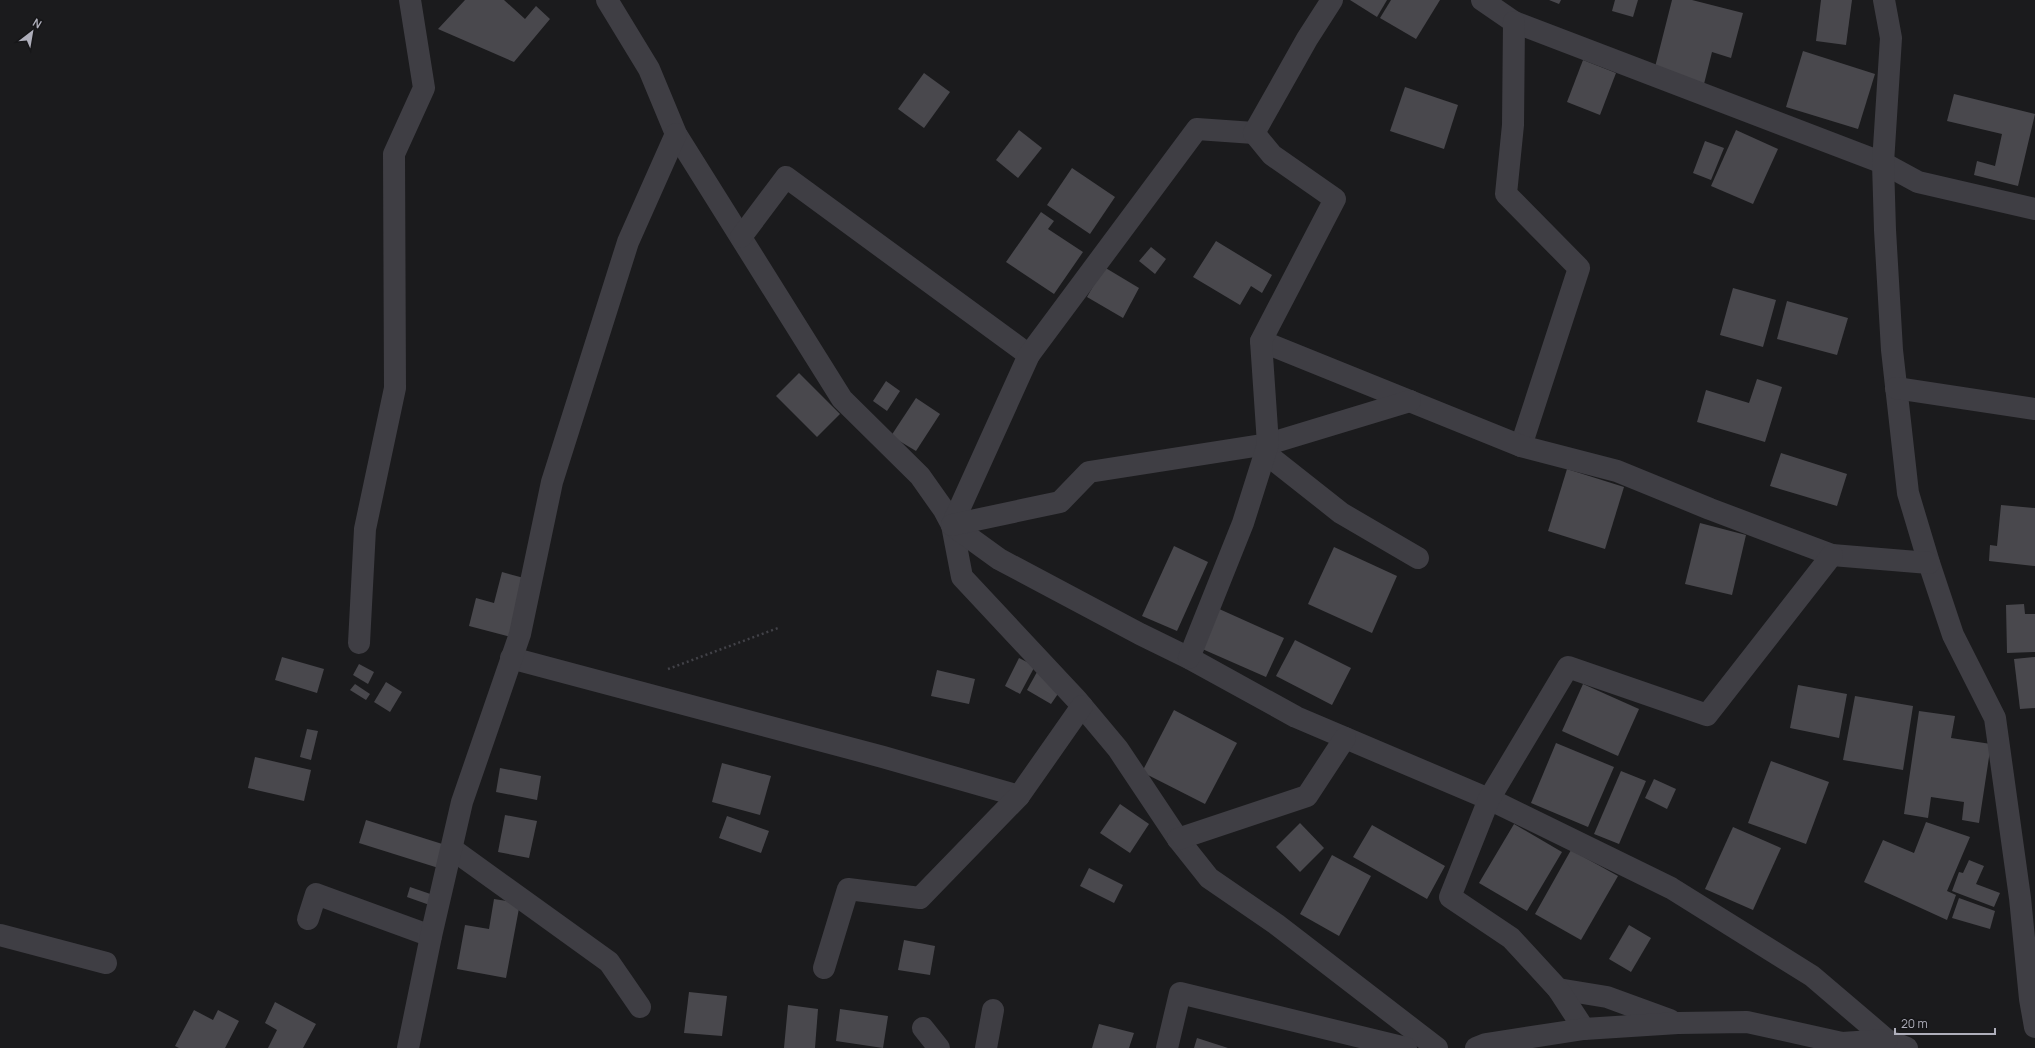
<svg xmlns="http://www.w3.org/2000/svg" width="2035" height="1048" font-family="Manrope,sans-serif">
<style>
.building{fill:#49484d}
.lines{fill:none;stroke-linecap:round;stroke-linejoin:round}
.path{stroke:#424248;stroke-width:2.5;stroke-dasharray:2 3;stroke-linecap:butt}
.street{stroke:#3f3e44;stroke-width:22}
</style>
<rect width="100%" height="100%" fill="#1b1b1d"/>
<!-- building -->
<g class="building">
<polygon points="465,0 504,0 525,19 536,6 550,19 514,62 438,29"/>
<polygon points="1350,0 1387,0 1377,17"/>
<polygon points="1391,0 1440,0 1416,39 1380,18"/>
<polygon points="1549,0 1561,0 1559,4"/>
<polygon points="1615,0 1638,0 1633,17 1612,11"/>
<polygon points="1672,0 1692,0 1743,13 1731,58 1712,52 1704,84 1654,71"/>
<polygon points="1821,0 1852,0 1846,45 1816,41"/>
<polygon points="1803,51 1875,74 1858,129 1786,107"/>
<polygon points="1583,60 1616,73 1600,115 1567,102"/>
<polygon points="924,73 950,92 924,128 898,109"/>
<polygon points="1405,87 1458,105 1444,149 1390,131"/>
<polygon points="1954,94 2035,114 2018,186 1974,175 1977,161 1995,166 2002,134 1947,121"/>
<polygon points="1019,130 1042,148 1018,178 996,160"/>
<polygon points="1736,130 1778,149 1753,204 1711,186"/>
<polygon points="1705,141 1724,148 1711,180 1693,173"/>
<polygon points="1072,168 1115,197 1090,234 1047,205"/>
<polygon points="1041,212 1054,221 1048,229 1083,252 1054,294 1006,262"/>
<polygon points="1216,241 1272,275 1262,293 1251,286 1240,305 1193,277"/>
<polygon points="1151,247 1166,259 1155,274 1139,261"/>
<polygon points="1104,267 1139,288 1123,318 1087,297"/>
<polygon points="1733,288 1776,300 1763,347 1720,335"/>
<polygon points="1787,301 1848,318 1837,355 1777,339"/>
<polygon points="799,373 840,414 817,437 776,396"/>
<polygon points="1757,379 1782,387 1765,442 1697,422 1706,390 1749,403"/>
<polygon points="886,381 900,391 887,411 873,401"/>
<polygon points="916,398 940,414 916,451 891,436"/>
<polygon points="1781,453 1847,474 1837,506 1770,486"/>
<polygon points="1567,469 1624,487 1605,549 1548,531"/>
<polygon points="2001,505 2035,508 2035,566 1989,561 1990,545 1997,546"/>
<polygon points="1700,523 1746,535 1732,595 1685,584"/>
<polygon points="1174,546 1208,562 1177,631 1142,616"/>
<polygon points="1334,547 1397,576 1372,633 1308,604"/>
<polygon points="502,572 535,581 519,639 469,626 476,598 494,603"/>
<polygon points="2024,604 2025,614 2035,614 2035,652 2007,653 2006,605"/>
<polygon points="1217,608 1284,638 1266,677 1200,648"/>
<polygon points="1295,640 1351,668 1332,705 1276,676"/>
<polygon points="282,657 324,669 317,693 275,680"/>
<polygon points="2035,657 2035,708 2020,709 2014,659"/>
<polygon points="1019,658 1035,666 1020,694 1005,686"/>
<polygon points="359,664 374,672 368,684 353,675"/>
<polygon points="937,670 975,679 969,704 931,696"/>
<polygon points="1037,672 1062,688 1051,704 1027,690"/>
<polygon points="386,682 402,692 390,712 374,702"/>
<polygon points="355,684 370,694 366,700 350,690"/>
<polygon points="1583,684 1639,709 1618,756 1562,731"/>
<polygon points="1798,685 1847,694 1839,738 1790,728"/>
<polygon points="1855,696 1913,706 1903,770 1843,760"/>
<polygon points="1174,710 1237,743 1205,804 1142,772"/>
<polygon points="1919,711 1955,716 1951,738 1991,744 1979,823 1962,820 1964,802 1931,797 1928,818 1904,814"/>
<polygon points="307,729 318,731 311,760 300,757"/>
<polygon points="1556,743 1614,767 1588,827 1531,803"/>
<polygon points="255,757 311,770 304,801 248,788"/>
<polygon points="1771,761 1829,782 1806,844 1748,823"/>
<polygon points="722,763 771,776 760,815 712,802"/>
<polygon points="500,768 541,776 537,800 496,792"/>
<polygon points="1621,771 1646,781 1619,844 1594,834"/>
<polygon points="1654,779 1676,789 1667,809 1645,798"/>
<polygon points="1120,804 1149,824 1130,853 1100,833"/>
<polygon points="505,815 537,821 529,858 498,852"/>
<polygon points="727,816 769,831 761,853 719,838"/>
<polygon points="366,820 455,848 448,871 359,843"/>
<polygon points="1926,822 1970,837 1947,891 1956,895 1947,920 1864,882 1883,840 1914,853"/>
<polygon points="1300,823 1324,848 1300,872 1276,847"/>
<polygon points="1514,824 1562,852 1527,911 1479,883"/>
<polygon points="1372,825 1445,866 1427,899 1353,857"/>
<polygon points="1733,827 1781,848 1753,910 1705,889"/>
<polygon points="1571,850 1618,876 1581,940 1535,914"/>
<polygon points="1332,855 1371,876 1339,936 1300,914"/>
<polygon points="1969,860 1984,866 1976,884 2000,893 1994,907 1952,891 1959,872 1963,873"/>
<polygon points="1089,868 1123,885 1114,903 1080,886"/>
<polygon points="410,887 442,898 438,908 407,897"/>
<polygon points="1959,898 1995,911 1990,929 1952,918"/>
<polygon points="494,899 520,903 506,978 457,969 465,925 489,929"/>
<polygon points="1629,925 1651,938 1631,972 1609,959"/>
<polygon points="904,940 935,946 930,975 898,970"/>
<polygon points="689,992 727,996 722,1036 684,1033"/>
<polygon points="275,1002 316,1024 303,1048 268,1048 277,1030 265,1023"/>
<polygon points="788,1005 818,1009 815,1048 784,1048"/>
<polygon points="840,1009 888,1016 883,1048 836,1041"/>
<polygon points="194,1010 213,1020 218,1010 239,1021 225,1048 179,1048 175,1046"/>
<polygon points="1099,1024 1134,1033 1129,1048 1092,1048"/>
<polygon points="1197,1038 1228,1048 1194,1048"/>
</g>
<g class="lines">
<!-- path -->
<polyline class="path" points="668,669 778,628"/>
<!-- street -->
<g class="street">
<polyline points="607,0 649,69 676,134 842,399 920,476 944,510 952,525 962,577 1077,700 1118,749 1178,839 1209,878 1276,924 1437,1048"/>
<polyline points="1482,0 1514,22 1883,163 1918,182 2035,209"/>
<polyline points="1884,0 1891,38 1883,163 1885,230 1892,350 1908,493 1929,563 1953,635 1995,718 2020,898 2030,999 2035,1027"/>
<polyline points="1514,22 1513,125 1506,194 1579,268 1521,446"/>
<polyline points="741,237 786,177 1029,355"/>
<polyline points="1261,341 1521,446 1617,471 1710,509 1832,555 1929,563"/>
<polyline points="1896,388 2035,409"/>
<polyline points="1265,453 1341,513 1418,558"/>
<polyline points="952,525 999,559 1140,634 1189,658 1296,717 1489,799 1671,888 1812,976 1887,1040 1907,1048"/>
<polyline points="952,525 1029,355 1197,129 1254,133"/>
<polyline points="952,525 1060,502 1089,472 1268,444 1410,401"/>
<polyline points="359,643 365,529 395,388 394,154 424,88 410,0"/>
<polyline points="511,658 883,757 1019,796"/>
<polyline points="1189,658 1243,523 1268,444 1261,341 1335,199 1272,155 1254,133 1307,39 1332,0"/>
<polyline points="1178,839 1307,796 1345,738"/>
<polyline points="452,849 609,962 640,1007"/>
<polyline points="308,919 316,894 431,936"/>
<polyline points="0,935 106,963"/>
<polyline points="824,968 848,889 920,898 1019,796 1082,706"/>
<polyline points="1558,989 1607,997 1670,1020"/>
<polyline points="923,1028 939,1048"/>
<polyline points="1584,1029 1558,989 1511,938 1450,897 1489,799 1568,667 1707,715 1832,555"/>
<polyline points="408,1048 431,936 462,802 520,634 552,482 628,242 676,134"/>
<polyline points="986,1048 993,1010"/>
<polyline points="1167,1048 1180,993 1406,1048"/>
<polyline points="1476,1048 1486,1044 1584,1029 1678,1023 1747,1022 1842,1043 1887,1040"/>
</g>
</g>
<!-- north arrow -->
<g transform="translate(32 32) rotate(31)" stroke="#161618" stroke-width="3" paint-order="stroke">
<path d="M0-3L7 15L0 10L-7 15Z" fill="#afafbb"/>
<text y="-6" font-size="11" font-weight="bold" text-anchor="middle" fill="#afafbb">N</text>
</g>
<!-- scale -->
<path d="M1895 1028v6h100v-6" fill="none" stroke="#afafbb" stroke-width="2"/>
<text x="1901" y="1028" font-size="12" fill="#afafbb" stroke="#161618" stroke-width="3" paint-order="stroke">20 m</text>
</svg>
